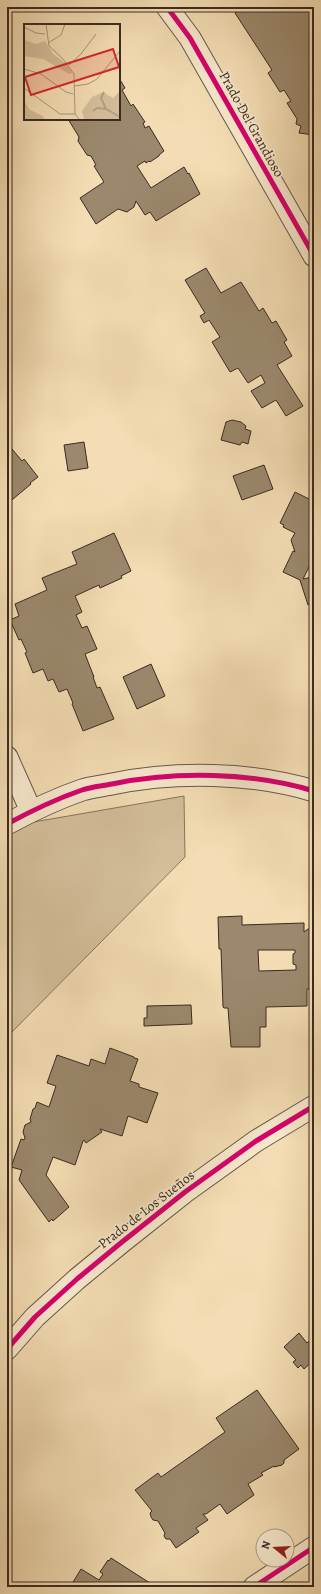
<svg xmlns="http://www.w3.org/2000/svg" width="321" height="1594" font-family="Alegreya,serif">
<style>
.green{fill:#d4bf9b;stroke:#87755e}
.building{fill:#9b886d;stroke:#3a2b21;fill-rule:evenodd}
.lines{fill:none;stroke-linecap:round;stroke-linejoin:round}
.minor-casing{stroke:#685846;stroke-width:23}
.minor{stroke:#f8e9ce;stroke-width:21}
.cycleway-casing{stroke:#f8e9ce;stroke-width:8}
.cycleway{stroke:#d6006c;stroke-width:5}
.labels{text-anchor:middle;stroke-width:3.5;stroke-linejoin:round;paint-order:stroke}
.street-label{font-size:14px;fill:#3a2b21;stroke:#f8e9ce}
.inset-river{fill:none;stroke:#b5a082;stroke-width:2}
.inset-road{fill:none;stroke:#aa9679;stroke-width:1}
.view{fill:#d62828;fill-opacity:0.15;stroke:#d62828;stroke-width:2}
.inset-edge{fill:none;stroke:#3a2b21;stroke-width:2}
</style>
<rect width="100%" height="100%" fill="#f4ddb4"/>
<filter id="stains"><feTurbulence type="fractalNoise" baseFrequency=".005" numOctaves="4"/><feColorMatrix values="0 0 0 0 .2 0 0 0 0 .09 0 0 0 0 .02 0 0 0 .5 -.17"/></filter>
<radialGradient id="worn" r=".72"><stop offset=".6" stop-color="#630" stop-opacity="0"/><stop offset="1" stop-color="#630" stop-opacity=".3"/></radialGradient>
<!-- green -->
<polygon class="green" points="184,796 185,857 7,1037 7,835 22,824"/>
<!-- building -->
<g class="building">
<polygon points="236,7 314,7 314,135 299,133 301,126 296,124 297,119 287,103 291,101 284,90 280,92 268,73 272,70 235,13 238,11"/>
<polygon points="119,78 125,88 122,90 131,106 133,104 145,122 143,123 145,128 149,126 164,151 159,155 159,156 150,162 149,161 146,163 145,161 137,166 151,188 184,167 188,174 189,173 200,194 156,221 150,212 145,215 136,201 134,207 127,212 118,209 96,224 80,198 104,182 94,166 96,165 91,156 87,155 78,141 79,137 68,119 119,119"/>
<polygon points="206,268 221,293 241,282 259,311 263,308 272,323 276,321 287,340 284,342 292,356 277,365 303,406 286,416 276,400 262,408 251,391 265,383 261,375 248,383 238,368 230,372 212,342 220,337 209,320 204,323 200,316 205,313 185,280"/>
<polygon points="232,420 241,422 246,426 245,429 251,431 248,444 242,442 240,445 221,440 226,422"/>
<polygon points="84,442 88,468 68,471 64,445"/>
<polygon points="7,443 22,461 24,459 38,477 30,483 31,484 7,504"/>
<polygon points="264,465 273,489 242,500 233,476"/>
<polygon points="295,492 311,500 314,493 314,562 312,561 303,579 312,577 314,571 314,603 308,605 300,580 283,572 293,551 295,552 291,540 295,533 283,527 284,525 280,523"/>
<polygon points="114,533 131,571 121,576 122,578 100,588 99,585 75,596 82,612 76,615 82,628 87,626 97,649 85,654 94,677 93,677 97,688 100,687 114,719 83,731 72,704 73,703 67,689 59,692 53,679 48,681 43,669 33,673 25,653 27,652 21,639 19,640 10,620 19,616 15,604 47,590 42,578 77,564 72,552"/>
<polygon points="151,664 165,696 137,709 123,677"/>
<path d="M242 916V925L304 923V932L308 929H314V989H307V1006L266 1007V1027H260V1047H231L228 1008H224L223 1007 221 949H219L218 917ZM258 950H295V953L293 954V964L296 965V970L259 971Z"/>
<polygon points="191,1005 192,1024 144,1026 144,1018 147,1018 147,1006"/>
<polygon points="110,1048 134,1057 134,1058 138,1059 130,1081 139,1084 139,1087 158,1093 147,1123 128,1116 122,1136 100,1129 102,1132 86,1143 84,1140 83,1141 75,1165 53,1157 46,1175 69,1207 53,1221 52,1219 49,1222 19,1180 22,1170 11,1167 21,1139 24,1140 25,1138 23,1132 25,1125 31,1122 30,1119 33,1109 35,1108 37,1102 49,1107 56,1086 47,1083 57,1055 89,1066 91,1059 105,1064"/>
<polygon points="9,1230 10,1245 8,1245 7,1252 7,1231"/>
<polygon points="299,1333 307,1343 314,1336 314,1360 304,1369 301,1365 298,1368 293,1362 296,1360 284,1347"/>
<polygon points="257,1390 299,1449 284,1460 284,1463 282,1465 274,1467 274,1466 261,1473 263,1475 248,1484 254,1495 227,1514 220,1504 206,1514 203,1514 208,1520 196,1528 199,1532 176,1548 170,1539 166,1539 164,1536 165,1533 158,1521 153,1520 151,1517 150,1513 152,1511 135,1490 158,1473 161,1477 225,1432 216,1418"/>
<polygon points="111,1558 153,1585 151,1587 70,1587 81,1569 99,1580 103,1574 100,1572 108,1560 109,1561"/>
<polygon points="59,1583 66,1587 56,1587"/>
</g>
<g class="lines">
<!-- minor casing -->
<g class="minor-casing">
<g id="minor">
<polyline points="167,7 190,38 314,256"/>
<polyline points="7,757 31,811"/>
<path d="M7 824C31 811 56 799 82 790 91 787 102 786 112 784 175 771 252 772 314 791"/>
<polyline points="7,1349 35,1317 77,1279 122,1242 185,1192 256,1141 314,1106"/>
<polyline points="254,1587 314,1547"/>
</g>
</g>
<!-- minor -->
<use href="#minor" class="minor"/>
<!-- cycleway casing -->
<g class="cycleway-casing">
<g id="cycleway">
<polyline points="167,7 190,38 314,256"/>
<path d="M7 824C31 811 56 799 82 790 91 787 102 786 112 784 175 771 252 772 314 791"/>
<polyline points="7,1349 35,1317 77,1279 122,1242 185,1192 256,1141 314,1106"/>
<polyline points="254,1587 314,1547"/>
</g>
</g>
<!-- cycleway -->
<use href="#cycleway" class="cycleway"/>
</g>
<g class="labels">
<!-- street labels -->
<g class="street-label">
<text transform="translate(252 124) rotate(61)" y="5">Prado Del Grandioso</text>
<text transform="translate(146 1209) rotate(-38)" y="5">Prado de Los Sueños</text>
</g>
</g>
<!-- overview -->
<g transform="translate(24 24)">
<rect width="96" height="96" fill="#f4ddb4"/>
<path d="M0 16 12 20 21 17 29 30 44 41 48 49 45 50 19 35 0 32ZM96 67V96L60 95 58 87 68 73 79 68 89 74ZM0 77 6 86 19 92 20 96H0Z" fill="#d4bf9b"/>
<path class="inset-river" d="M80 68 77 74 82 85M69 87 73 84 82 85 96 93"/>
<path class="inset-road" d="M22 0 25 22 39 35 50 50 51 90 56 96M0 3 12 9 21 10M24 19 37 11 41 0M45 41 57 30 72 10M0 45 17 50 42 68 49 70M51 62 64 60 73 55 96 27M0 64 36 90H51"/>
<path class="view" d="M89 25 95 43 7 71 1 53Z"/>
<rect width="96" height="96" class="inset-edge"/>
</g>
<!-- margin -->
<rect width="321" height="1594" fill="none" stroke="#f4ddb4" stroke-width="24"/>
<rect x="8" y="8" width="305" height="1578" fill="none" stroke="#3a2b21" stroke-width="2"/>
<rect x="12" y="12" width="297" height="1570" fill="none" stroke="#3a2b21"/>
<!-- north arrow -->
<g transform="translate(275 1548) rotate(288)"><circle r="19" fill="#f8e9ce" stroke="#ac9d89"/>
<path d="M0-3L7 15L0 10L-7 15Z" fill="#8f2418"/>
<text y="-6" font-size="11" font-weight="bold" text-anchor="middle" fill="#3a2b21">N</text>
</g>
<rect width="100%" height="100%" filter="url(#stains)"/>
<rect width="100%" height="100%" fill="url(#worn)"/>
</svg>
